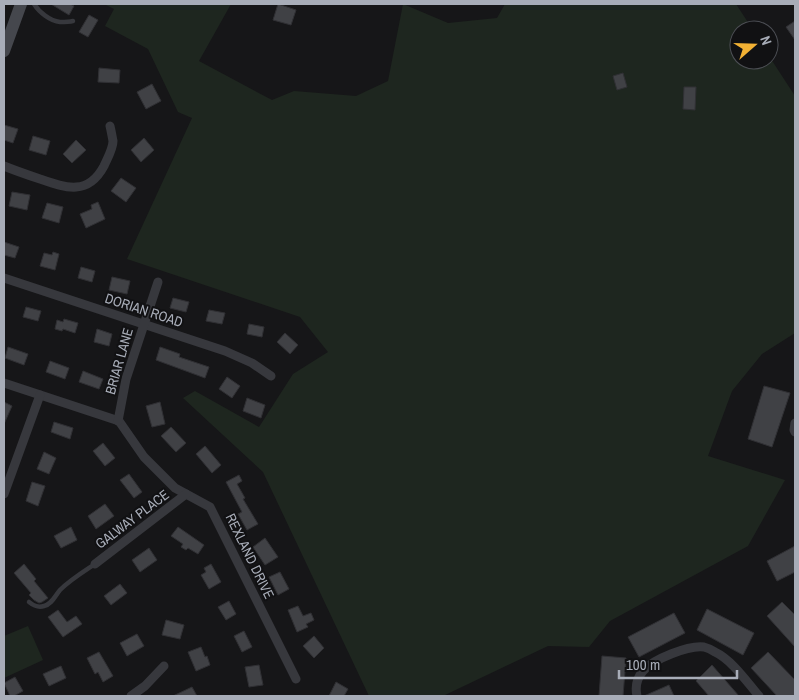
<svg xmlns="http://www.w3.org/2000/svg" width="799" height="700" font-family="'Archivo Narrow',sans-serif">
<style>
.green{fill:#1e261f}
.building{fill:#404145;stroke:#303034}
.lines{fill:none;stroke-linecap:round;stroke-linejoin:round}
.lane{stroke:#37383d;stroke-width:4.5}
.street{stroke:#37383d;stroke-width:9}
.secondary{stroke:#45474d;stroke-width:12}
.labels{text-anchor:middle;stroke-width:4;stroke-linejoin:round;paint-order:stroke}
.street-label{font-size:14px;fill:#a8adb8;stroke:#111113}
</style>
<rect width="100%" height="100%" fill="#161618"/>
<!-- green -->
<g class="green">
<polygon points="104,4 231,4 199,61 272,100 294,91 356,96 388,81 403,4 448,23 497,18 505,4 736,4 753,30 739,30 739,60 769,60 769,56 795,96 795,333 762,354 732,391 708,456 785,480 748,546 610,621 589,647 548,646 443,696 369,696 263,472 183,398 195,391 259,427 293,374 328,352 300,317 127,259 192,118 178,112 148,49 105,26 114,9"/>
<polygon points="28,626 43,660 4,678 4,636"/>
</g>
<!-- building -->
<g class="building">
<polygon points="51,4 70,4 74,6 69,15"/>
<polygon points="278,4 296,10 291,25 273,20"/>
<polygon points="89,15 98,20 88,37 79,32"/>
<polygon points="795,21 795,40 786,27"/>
<polygon points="99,68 120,70 119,83 98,82"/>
<polygon points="623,73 627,87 617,90 613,76"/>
<polygon points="152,84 161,101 146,109 137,92"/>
<polygon points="684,87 696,87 695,110 683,109"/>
<polygon points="4,125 18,129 13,143 4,140"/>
<polygon points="33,136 50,141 46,155 29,150"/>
<polygon points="144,138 154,150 141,162 131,150"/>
<polygon points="76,140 86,150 72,163 63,154"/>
<polygon points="121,178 136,188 126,202 111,191"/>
<polygon points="12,192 30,195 27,210 9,206"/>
<polygon points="98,202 105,219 86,228 80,214 92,209 91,205"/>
<polygon points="47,203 63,207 59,223 42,218"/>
<polygon points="4,242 19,247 15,258 4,255"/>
<polygon points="53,252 59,254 55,270 40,266 44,253 52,255"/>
<polygon points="81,267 95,271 92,282 78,278"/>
<polygon points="112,277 130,281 127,294 109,290"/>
<polygon points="173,298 189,302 186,312 170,308"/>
<polygon points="26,307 41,311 38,321 23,317"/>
<polygon points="209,310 225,313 222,324 206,321"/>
<polygon points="64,319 78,323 75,333 63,329 62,331 55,329 57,320 63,322"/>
<polygon points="249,324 264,327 262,337 247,334"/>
<polygon points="97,329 112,334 109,346 94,342"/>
<polygon points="285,333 298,345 290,354 277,342"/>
<polygon points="8,347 28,354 24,365 5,358"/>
<polygon points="160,347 180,354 179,357 209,367 205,378 156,360"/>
<polygon points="50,361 69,368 65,379 46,372"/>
<polygon points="83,371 103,379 99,389 79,382"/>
<polygon points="227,377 240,386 232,398 219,389"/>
<polygon points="764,386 790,393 772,447 748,439"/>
<polygon points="247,398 265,405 261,418 243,411"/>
<polygon points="4,402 12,406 4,424"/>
<polygon points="160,402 165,424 152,427 146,406"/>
<polygon points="54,422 73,428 70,439 51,432"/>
<polygon points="171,427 186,443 176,452 161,436"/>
<polygon points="103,443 115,458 105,466 93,451"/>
<polygon points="205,446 221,465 212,473 196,454"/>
<polygon points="44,452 56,458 49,474 37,469"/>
<polygon points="129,474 142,492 134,498 120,480"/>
<polygon points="239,475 242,481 237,484 245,498 243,499 258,524 247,530 238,514 242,512 226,482"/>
<polygon points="32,482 45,486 38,506 26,501"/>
<polygon points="105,504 114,516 96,529 88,516"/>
<polygon points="71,527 77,540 61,548 54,536"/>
<polygon points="178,527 204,545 198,554 188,548 186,550 181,547 183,544 171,536"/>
<polygon points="265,538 278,557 265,565 253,547"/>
<polygon points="795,546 795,572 777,581 767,561"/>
<polygon points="149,548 157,560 140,572 132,560"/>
<polygon points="24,564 36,579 34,581 48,598 42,602 39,603 34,600 29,595 31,593 14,573"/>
<polygon points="211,564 221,582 209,589 201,575 206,572 204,568"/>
<polygon points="280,572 289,589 278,595 269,577"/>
<polygon points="120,584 127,593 111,605 104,596"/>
<polygon points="229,601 236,614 226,620 218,607"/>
<polygon points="782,602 795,615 795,647 767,616"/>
<polygon points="298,606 303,616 311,613 314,620 306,624 308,627 297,632 288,610"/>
<polygon points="707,609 754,633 743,655 697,630"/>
<polygon points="58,610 67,622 76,616 82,624 63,637 48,617"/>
<polygon points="674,613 685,633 639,657 628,637"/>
<polygon points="166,620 184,625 180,639 162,635"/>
<polygon points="244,631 252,647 242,652 234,636"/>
<polygon points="137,634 144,646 127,656 120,643"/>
<polygon points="314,636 324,648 314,658 303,646"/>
<polygon points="201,647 205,657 207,656 210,665 196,671 188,652"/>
<polygon points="99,652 113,676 103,682 98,672 95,674 87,658"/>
<polygon points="768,652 795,680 795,696 777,696 751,668"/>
<polygon points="602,656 626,658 623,696 599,696"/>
<polygon points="259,665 263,685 249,687 245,667"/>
<polygon points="712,665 732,688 739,696 709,696 696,681"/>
<polygon points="61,666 66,678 49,686 43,674"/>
<polygon points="15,677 23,691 14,696 10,696 4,683"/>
<polygon points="336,682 348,689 344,696 329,696"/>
<polygon points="669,685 674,696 644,696"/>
<polygon points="192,687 197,696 173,696"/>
</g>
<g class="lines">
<!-- lane -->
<g class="lane">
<path d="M34 4C39 12 50 21 60 22 64 22 69 22 73 21"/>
<path d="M29 602C34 606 38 608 44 606 52 604 55 596 60 590 70 580 83 572 95 564"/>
</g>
<!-- street -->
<g class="street">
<path d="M4 166C16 171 28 175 40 179 66 188 88 196 104 166 107 159 113 149 113 141 112 136 111 130 110 126"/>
<polyline points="4,278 225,351 252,363 271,376"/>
<polyline points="4,383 119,421 144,457 175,488 210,507 296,679"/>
<polyline points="118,421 126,379 158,282"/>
<polyline points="795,423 794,430 795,432"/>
<polyline points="4,494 40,395"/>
<polyline points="95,564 186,494"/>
<polyline points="131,696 145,686 164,666"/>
<path d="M637 696C635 687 637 678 643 671 653 659 689 645 704 647 708 648 712 650 715 652 732 660 747 682 759 696"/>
</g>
<!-- secondary -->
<polyline class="secondary" points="4,51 21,4"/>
</g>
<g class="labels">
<!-- street labels -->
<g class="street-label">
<text transform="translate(144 310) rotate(18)" y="5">DORIAN ROAD</text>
<text transform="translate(119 361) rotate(-74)" y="5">BRIAR LANE</text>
<text transform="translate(132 519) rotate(-37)" y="5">GALWAY PLACE</text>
<text transform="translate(250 556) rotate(64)" y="5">REXLAND DRIVE</text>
</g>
</g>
<!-- border -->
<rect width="799" height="700" fill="none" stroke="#a8adb8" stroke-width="10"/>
<!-- north arrow -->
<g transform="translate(754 45) rotate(70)"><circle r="24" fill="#111113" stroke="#4d4f55"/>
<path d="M0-4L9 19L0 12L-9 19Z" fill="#f2b134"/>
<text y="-8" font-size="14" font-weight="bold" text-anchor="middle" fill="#a8adb8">N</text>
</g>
<!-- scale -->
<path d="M619 670v8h118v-8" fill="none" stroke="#a8adb8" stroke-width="2.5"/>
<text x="626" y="670" font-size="15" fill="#a8adb8" stroke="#111113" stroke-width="4" paint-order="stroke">100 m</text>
</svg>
